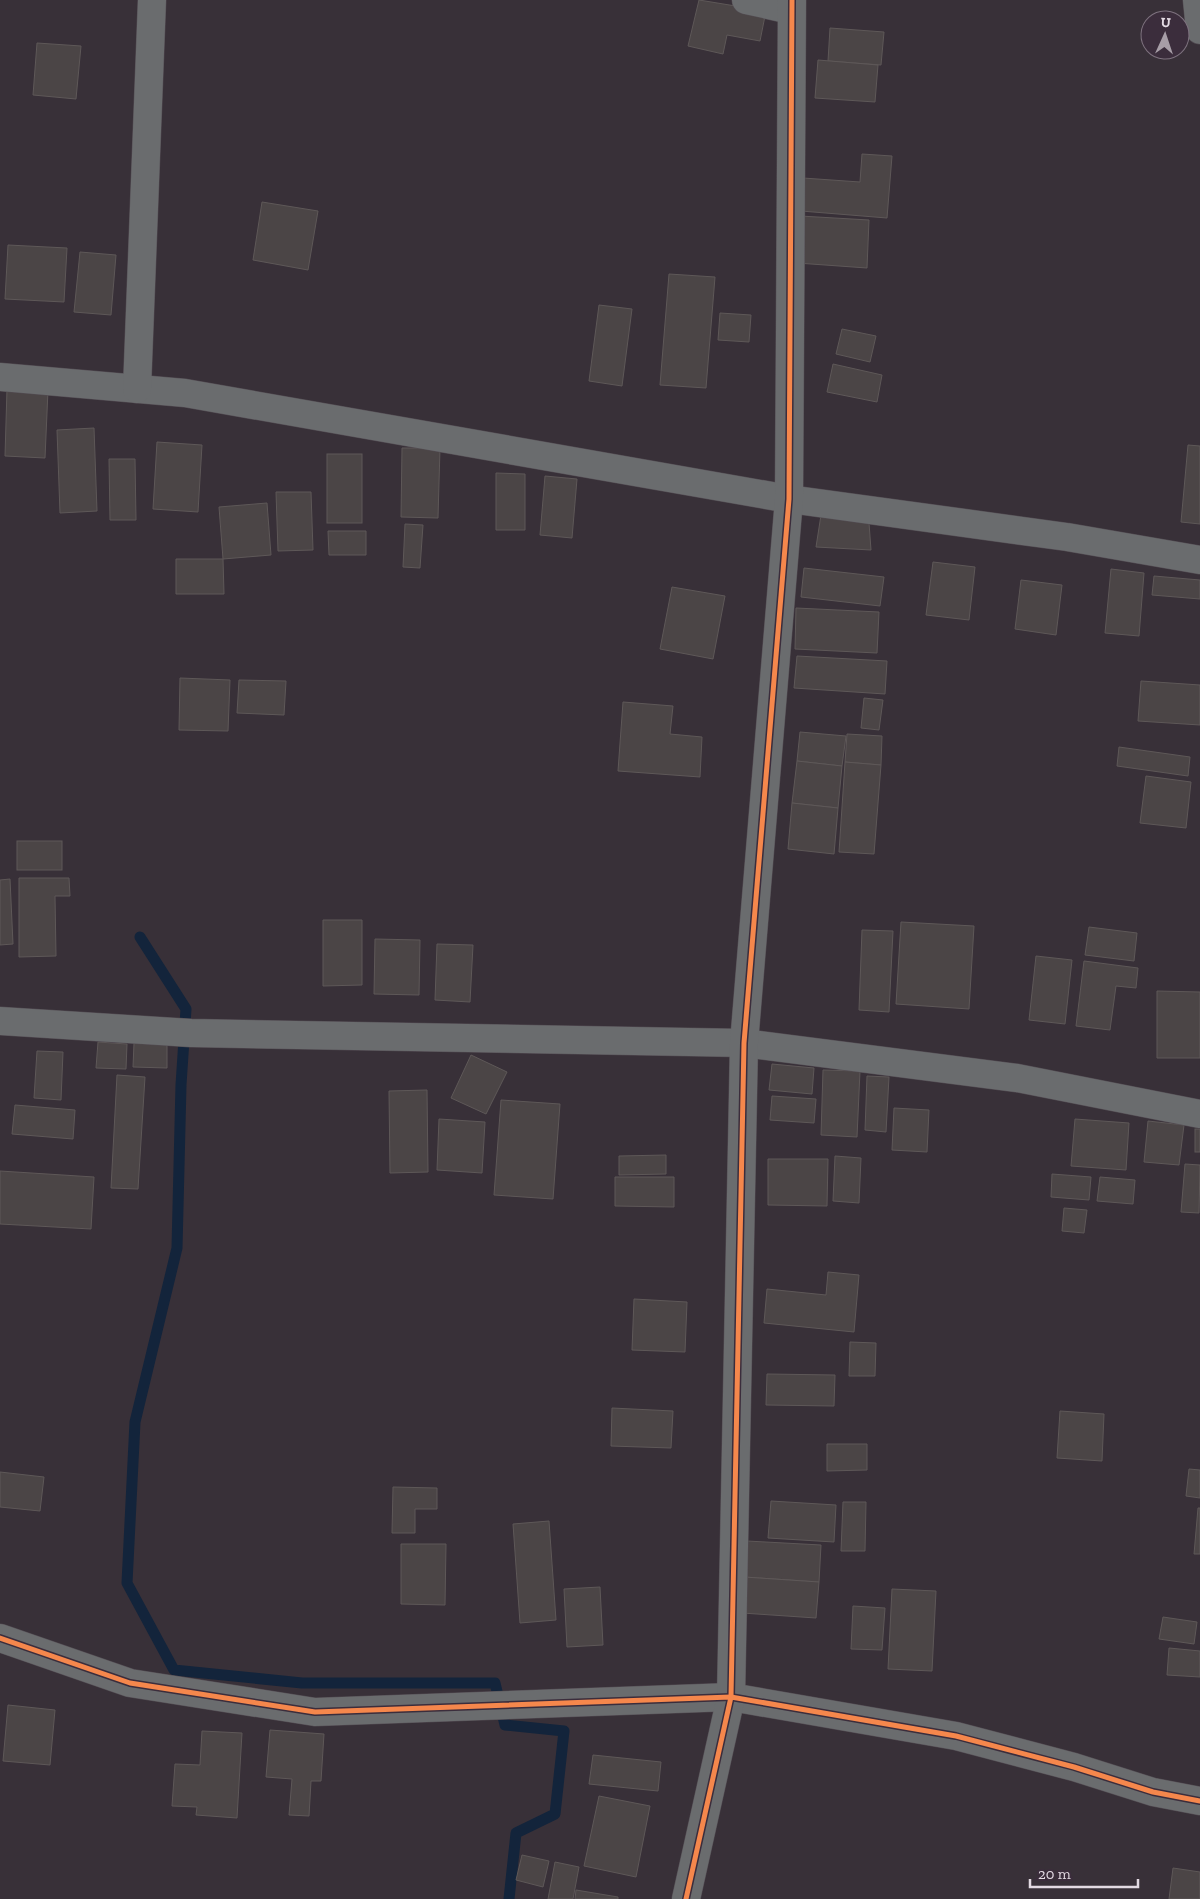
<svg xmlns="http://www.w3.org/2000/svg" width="1200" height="1899" font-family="'Zilla Slab',serif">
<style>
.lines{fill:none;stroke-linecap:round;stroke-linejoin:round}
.stream{stroke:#13243b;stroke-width:11}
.building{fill:#4b4546;stroke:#5e5858}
.street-casing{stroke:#534c53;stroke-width:29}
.street{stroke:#6a6c6e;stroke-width:28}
.cycleway-casing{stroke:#3b2d3c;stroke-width:8}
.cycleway{stroke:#f5874c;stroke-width:5}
</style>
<rect width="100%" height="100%" fill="#383038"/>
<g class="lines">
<!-- stream -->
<polyline class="stream" points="140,937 186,1009 181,1085 177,1248 135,1422 127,1583 174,1670 302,1683 495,1683 505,1725 564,1731 555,1814 516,1833 509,1899"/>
</g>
<!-- building -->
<g class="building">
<polygon points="699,0 766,11 760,41 727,35 723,54 688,46"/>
<polygon points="830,28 884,32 881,65 828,61"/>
<polygon points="37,43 81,46 76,99 33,95"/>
<polygon points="818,60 878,65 875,102 815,98"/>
<polygon points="862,154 892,156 887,218 801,211 803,178 860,182"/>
<polygon points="262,202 318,211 308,270 253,260"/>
<polygon points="800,216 869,220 867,268 797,263"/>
<polygon points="8,245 67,248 64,302 5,299"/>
<polygon points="80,252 116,255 111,315 74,312"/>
<polygon points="669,274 715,277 706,388 660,385"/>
<polygon points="599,305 632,309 622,386 589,381"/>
<polygon points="720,313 751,315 749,342 718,340"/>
<polygon points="842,329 876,336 870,362 836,354"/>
<polygon points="833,364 882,375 877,402 827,392"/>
<polygon points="7,389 48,390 45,458 5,456"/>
<polygon points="94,428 97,511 60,513 57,430"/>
<polygon points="157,442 202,445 198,512 153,509"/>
<polygon points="1188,445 1200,446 1200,524 1181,522"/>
<polygon points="402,448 440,448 438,518 401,517"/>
<rect x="327" y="454" width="35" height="69"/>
<polygon points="109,459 135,459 136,520 110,520"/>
<polygon points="496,473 525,474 525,530 496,530"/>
<polygon points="545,476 577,479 572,538 540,535"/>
<polygon points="276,492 311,492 313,550 278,551"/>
<polygon points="267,503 271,555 223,559 219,507"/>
<polygon points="821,515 869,523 871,550 816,547"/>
<polygon points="405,524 423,525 420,568 403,567"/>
<polygon points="328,531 366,531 366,555 329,555"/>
<polygon points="176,559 223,559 224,594 176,594"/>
<polygon points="933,562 975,567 969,620 926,615"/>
<polygon points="804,568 884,577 880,606 801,597"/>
<polygon points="1111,569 1144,573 1139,636 1105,633"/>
<polygon points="1154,576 1200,580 1200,599 1152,595"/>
<polygon points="1021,580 1062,585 1056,635 1015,629"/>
<polygon points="672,587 725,596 713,659 660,649"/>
<polygon points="796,608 879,612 877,653 795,649"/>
<polygon points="797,656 887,661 885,694 794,688"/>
<polygon points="180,678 230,680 228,731 179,730"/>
<polygon points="239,680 286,681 284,715 237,713"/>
<polygon points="1141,681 1200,685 1200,725 1138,721"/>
<polygon points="864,698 883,700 879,730 861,728"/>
<polygon points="623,702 673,706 670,734 702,737 700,777 618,771"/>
<polygon points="800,732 846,736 842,766 797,761"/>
<polygon points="847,734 882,736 881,765 845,762"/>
<polygon points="1119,747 1190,757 1188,776 1117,766"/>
<polygon points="797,761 842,766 838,808 792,803"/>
<polygon points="845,762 881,765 874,854 839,852"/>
<polygon points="1146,776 1191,782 1186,828 1140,823"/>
<polygon points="792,803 838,808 834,854 788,849"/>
<rect x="17" y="841" width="45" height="29"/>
<polygon points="19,878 69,878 70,896 55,896 56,956 19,957"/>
<polygon points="10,879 13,944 0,945 0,880"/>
<polygon points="323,920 362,920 362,985 323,986"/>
<polygon points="901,922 974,926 969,1009 896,1004"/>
<polygon points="1089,927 1137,933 1134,961 1085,955"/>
<polygon points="862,930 893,931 889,1012 859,1010"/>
<polygon points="375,939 420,940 419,995 374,994"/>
<polygon points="437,944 473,945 470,1002 435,1000"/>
<polygon points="1036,956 1072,960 1065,1024 1029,1020"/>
<polygon points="1084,961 1138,968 1136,988 1116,986 1110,1030 1076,1026"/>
<polygon points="1157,991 1200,992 1200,1058 1157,1058"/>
<polygon points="98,1042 127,1044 126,1069 96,1068"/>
<polygon points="134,1043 167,1044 167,1068 133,1067"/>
<polygon points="37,1051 63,1052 61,1100 34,1098"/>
<polygon points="471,1055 507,1072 486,1114 451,1098"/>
<polygon points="772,1064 814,1068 812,1094 769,1090"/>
<polygon points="823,1070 860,1071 857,1137 821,1135"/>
<polygon points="117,1075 145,1077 138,1189 111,1188"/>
<polygon points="867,1076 889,1077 886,1132 865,1130"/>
<polygon points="427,1090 428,1172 390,1173 389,1091"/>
<polygon points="772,1096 816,1099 814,1123 770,1120"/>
<polygon points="501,1100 560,1104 553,1199 494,1195"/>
<polygon points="15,1105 75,1110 73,1139 12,1134"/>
<polygon points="894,1108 929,1110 927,1152 892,1150"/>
<polygon points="439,1119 485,1122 482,1173 437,1170"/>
<polygon points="1075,1119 1129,1123 1126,1170 1071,1166"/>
<polygon points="1148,1121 1184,1125 1179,1165 1144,1162"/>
<rect x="1195" y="1129" width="5" height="23"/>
<polygon points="666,1155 666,1174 619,1175 619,1156"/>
<polygon points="835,1156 861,1158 859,1203 833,1201"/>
<polygon points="768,1159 828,1159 827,1206 768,1205"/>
<polygon points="1185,1164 1200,1165 1199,1213 1181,1212"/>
<polygon points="0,1171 94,1177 91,1229 0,1224"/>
<polygon points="1052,1174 1091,1177 1089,1200 1051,1197"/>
<polygon points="615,1177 674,1177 674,1207 615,1206"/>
<polygon points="1100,1177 1135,1180 1133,1204 1097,1201"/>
<polygon points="1064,1208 1087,1210 1084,1233 1062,1231"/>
<polygon points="828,1272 859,1275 854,1332 764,1323 767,1289 826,1295"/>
<polygon points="634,1299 687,1302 685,1352 632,1350"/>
<polygon points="850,1342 876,1343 875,1376 849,1376"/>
<polygon points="767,1374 835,1375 834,1406 766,1405"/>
<polygon points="612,1408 673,1411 671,1448 611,1446"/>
<polygon points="1060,1411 1104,1414 1102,1461 1057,1458"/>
<polygon points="827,1444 867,1444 867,1470 827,1471"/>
<polygon points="1189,1469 1200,1470 1200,1498 1186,1496"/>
<polygon points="0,1472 44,1477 40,1511 0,1507"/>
<polygon points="393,1487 437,1488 437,1509 415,1509 415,1533 392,1533"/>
<polygon points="771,1501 836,1505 834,1542 768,1538"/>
<polygon points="843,1502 866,1502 865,1551 841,1551"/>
<polygon points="1198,1508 1200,1508 1200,1554 1194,1554"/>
<polygon points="549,1521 556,1620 520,1623 513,1524"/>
<polygon points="747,1541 821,1545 819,1582 744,1577"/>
<polygon points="401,1544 446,1544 445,1605 401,1604"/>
<polygon points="744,1577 819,1582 816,1618 742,1613"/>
<polygon points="600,1587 603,1645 567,1647 564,1589"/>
<polygon points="892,1589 936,1591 932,1671 888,1669"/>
<polygon points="853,1606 885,1608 882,1650 851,1649"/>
<polygon points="1163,1617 1197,1622 1194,1644 1159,1639"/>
<polygon points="1169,1648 1200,1651 1200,1677 1167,1675"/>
<polygon points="8,1705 55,1710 50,1765 3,1761"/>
<polygon points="270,1730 324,1734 321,1781 311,1781 309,1816 289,1815 292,1779 266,1777"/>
<polygon points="202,1731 242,1733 237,1818 196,1815 197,1807 172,1806 175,1764 200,1765"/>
<polygon points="593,1755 661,1762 658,1791 589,1784"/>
<polygon points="599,1796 650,1806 636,1877 584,1866"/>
<polygon points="522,1855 549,1861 543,1887 516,1880"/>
<polygon points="555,1862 579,1867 573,1899 548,1899"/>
<polygon points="1173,1868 1200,1872 1200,1899 1169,1899"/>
<polygon points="576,1890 618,1897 618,1899 575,1899"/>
</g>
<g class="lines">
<!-- street casing -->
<g class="street-casing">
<g id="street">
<polyline points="746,0 791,10"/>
<polyline points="1197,0 1200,30"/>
<polyline points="0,377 185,393 789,499 1067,537 1200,560"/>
<polyline points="137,389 152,0"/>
<polyline points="0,1021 191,1033 744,1043 1017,1078 1200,1114"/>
<polyline points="0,1638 130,1683 315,1712 731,1697 956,1736 1074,1767 1153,1792 1200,1801"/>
<polyline points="686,1899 731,1697 744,1043 789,499 792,0"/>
</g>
</g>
<!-- street -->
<use href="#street" class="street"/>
<!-- cycleway casing -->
<g class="cycleway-casing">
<g id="cycleway">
<polyline points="0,1638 130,1683 315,1712 731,1697 956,1736 1074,1767 1153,1792 1200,1801"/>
<polyline points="686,1899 731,1697 744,1043 789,499 792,0"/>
</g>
</g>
<!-- cycleway -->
<use href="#cycleway" class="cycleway"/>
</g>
<!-- north arrow -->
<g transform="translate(1165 35) rotate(3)"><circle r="24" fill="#3b2d3c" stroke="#7e727f"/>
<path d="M0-4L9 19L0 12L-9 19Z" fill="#a79ea7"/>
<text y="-8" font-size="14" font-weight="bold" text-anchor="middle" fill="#e3dae3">U</text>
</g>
<!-- scale -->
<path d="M1030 1879v8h108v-8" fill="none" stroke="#e3dae3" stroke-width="2.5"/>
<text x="1038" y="1879" font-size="15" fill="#e3dae3" stroke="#3b2d3c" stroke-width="4" paint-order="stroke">20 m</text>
</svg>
